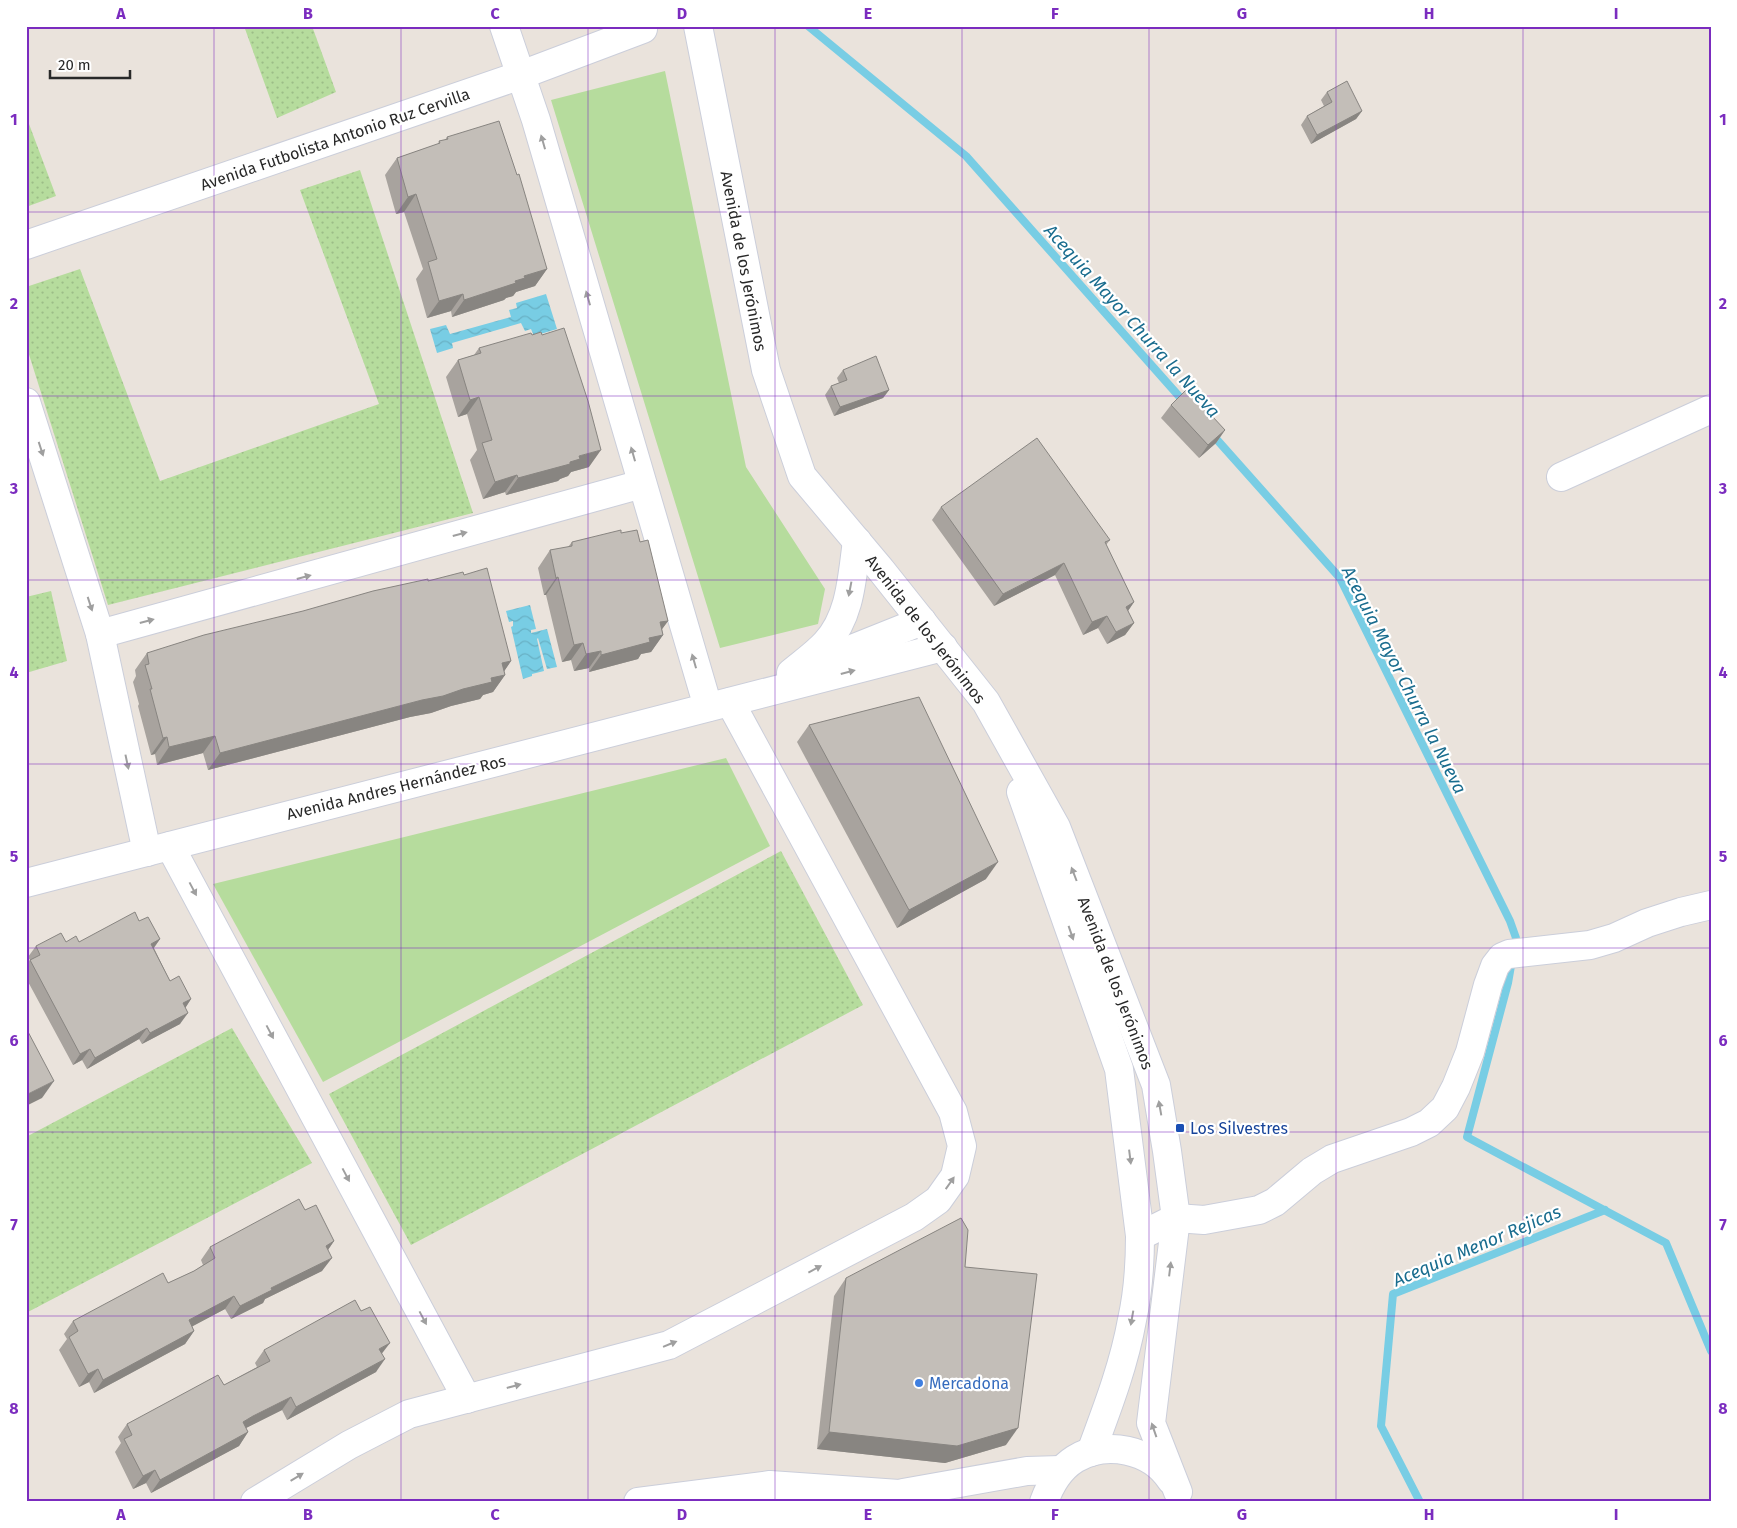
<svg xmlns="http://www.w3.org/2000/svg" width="1737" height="1528" font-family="'Fira Sans',sans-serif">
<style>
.grass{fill:#b6dc9d}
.park{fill:url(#park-dots)}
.water{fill:url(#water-waves)}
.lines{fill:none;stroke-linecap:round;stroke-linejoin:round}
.stream{stroke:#78cde4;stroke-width:8}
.minor-casing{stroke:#cbceda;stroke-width:30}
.secondary-casing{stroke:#cbceda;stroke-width:30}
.minor{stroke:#fff;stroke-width:28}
.secondary{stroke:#fff;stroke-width:28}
.wall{fill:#a8a39e}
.shaded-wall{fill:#888581}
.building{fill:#c3beb8;stroke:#888581}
.oneway{fill:#9f9f9f}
.grid{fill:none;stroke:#7b2cbf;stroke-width:1;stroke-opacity:0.55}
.transit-dot{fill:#1a4fb4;stroke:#fff;stroke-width:2}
.shop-dot{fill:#3f7fe0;stroke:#fff;stroke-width:2}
.labels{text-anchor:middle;stroke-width:4.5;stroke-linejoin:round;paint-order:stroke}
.street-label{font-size:16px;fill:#292929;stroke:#fff}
.transit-label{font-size:16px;fill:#164399;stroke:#fff;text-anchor:start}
.shop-label{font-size:16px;fill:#366cbe;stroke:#fff;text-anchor:start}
.water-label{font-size:18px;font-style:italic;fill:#196c8e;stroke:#fff}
.neatline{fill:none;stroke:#7b2cbf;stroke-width:2}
.grid-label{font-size:16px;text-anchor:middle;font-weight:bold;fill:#7b2cbf}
</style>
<defs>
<pattern id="park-dots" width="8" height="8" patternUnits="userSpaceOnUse" patternTransform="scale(1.25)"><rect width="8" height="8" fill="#b6dc9d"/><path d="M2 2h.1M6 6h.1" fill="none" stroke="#9cbd87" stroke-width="1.8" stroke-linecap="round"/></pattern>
<pattern id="water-waves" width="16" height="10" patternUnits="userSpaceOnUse" patternTransform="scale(1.25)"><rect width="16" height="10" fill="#78cde4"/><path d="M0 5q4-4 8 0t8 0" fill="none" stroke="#68b0c4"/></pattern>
</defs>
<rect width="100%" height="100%" fill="#eae3dc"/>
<!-- grass -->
<g class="grass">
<polygon points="665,71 746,467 825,589 818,624 720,648 551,100"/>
<polygon points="726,758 770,846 323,1082 213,884"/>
</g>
<!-- park -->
<g class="park">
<polygon points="244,26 312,26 336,92 277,118"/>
<polygon points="26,116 56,196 26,207"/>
<polygon points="360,170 473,513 108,605 26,345 26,287 80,269 160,481 379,404 300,190"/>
<polygon points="51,591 67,661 26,673 26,597"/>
<polygon points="781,851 863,1005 411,1245 329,1094"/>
<polygon points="232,1028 312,1163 26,1313 26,1137"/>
</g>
<!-- water -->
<g class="water">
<polygon points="546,294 557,329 534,336 531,329 525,331 521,323 452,343 453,348 437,353 430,329 446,325 450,334 511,317 509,310 517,308 516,303"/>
<polygon points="530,605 536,629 531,630 531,633 547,629 557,667 547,669 538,638 537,639 544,671 532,674 532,676 523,679 511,627 513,626 513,621 509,622 506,611"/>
</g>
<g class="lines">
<!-- stream -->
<g class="stream">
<polyline points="808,26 966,156 1185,403"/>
<polyline points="1211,433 1340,578 1510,921 1516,938 1514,948"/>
<polyline points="1512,960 1508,983 1467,1137 1666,1243 1711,1351"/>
<polyline points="1420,1502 1381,1426 1393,1294 1605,1210"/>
</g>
<!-- minor casing -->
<g class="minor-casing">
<g id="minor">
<polyline points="504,26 536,120 708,707"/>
<polyline points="26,245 521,75 643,29"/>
<polyline points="26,402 100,634 147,852"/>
<polyline points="1561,477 1711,409"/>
<polyline points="100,634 642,484"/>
<polyline points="812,665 922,621"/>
<polyline points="170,846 467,1399"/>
<polyline points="26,883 943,647"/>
<polyline points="1140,1236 1176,1218 1204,1220 1259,1210 1275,1202 1312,1171 1332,1159 1411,1132 1429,1123 1445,1108 1456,1087 1470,1052 1488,985 1495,966 1502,957 1509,954 1590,945 1614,938 1647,923 1681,912 1711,905"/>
<polyline points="255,1502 349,1445 409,1414 669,1345 914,1217 938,1200 955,1176 962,1146 953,1112 730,702"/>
</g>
</g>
<!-- secondary casing -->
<g class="secondary-casing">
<g id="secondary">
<polyline points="698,26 766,370 802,476 881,570 986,702 1056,827 1156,1085 1167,1151 1176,1218 1151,1423 1178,1492"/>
<path d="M791 673C803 663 816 654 826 643 851 616 852 576 857 541"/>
<path d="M1021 792 1119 1069 1140 1236C1140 1264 1138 1293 1132 1320 1124 1365 1107 1409 1091 1452"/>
<polyline points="903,1493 1027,1471 1061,1470"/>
<polyline points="638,1502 770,1485 899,1494 927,1502"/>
<path d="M1044 1502C1050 1485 1059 1469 1075 1459 1106 1440 1151 1449 1171 1480"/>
</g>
</g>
<!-- minor -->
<use href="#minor" class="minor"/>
<!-- secondary -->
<use href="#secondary" class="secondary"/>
</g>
<!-- wall -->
<g class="wall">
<polygon points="1327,92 1362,111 1356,119 1311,144 1301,125 1307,116 1324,106 1321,100"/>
<polygon points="447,137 547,269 535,286 516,292 513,296 506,298 504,300 452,317 451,311 427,318 416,279 423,269 404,212 396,214 385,175 397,158 438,144 439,141 445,140"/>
<polygon points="479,348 589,467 571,472 568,476 560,479 558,481 506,495 505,492 483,499 470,460 477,450 467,414 458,417 446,377 458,360 474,355"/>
<polygon points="843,370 889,390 883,398 834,416 825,395 831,386 839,383 837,378"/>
<polygon points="1171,405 1225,430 1216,443 1199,458 1161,418"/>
<polygon points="941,507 1110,540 1106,545 1134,602 1128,611 1134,623 1125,635 1107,644 1098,628 1083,635 1055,575 994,606 932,520"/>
<polygon points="621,533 640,542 668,621 662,629 663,635 651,652 641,654 638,659 589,672 589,668 574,671 571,660 562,662 546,595 544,595 538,568 550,550 568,547 572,542"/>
<polygon points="464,575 511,661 504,671 505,675 493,692 483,695 480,699 451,706 431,713 410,717 208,770 203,753 157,765 155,754 151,755 138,706 139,704 133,682 136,676 135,670 147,653 428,581"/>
<polygon points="809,725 986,879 897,928 797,742"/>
<polygon points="139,921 160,939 154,948 170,981 191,999 185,1008 180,1024 142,1044 139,1039 87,1069 82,1060 73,1065 26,978 26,965 30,960 28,957 36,946 66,942 79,942"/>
<polygon points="305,1210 334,1241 328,1250 322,1271 265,1299 263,1303 231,1319 225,1309 192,1326 194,1331 185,1344 94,1393 89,1382 79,1387 59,1350 67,1339 64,1334 73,1321 168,1283 194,1271 203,1265 201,1260 210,1247"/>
<polygon points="965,1267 1006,1445 945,1463 817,1449 834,1296 846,1278"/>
<polygon points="264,1350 382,1354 376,1372 287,1420 282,1410 246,1428 248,1432 239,1446 151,1493 146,1483 133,1489 115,1452 121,1443 118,1437 127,1424 224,1385 257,1367 255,1363"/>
</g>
<!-- shaded-wall -->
<g class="shaded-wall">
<polygon points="1362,111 1356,119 1311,144 1317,135"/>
<polygon points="416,194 404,212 396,214 408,197"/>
<polygon points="547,269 535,286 516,292 513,296 506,298 504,300 452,317 464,300 515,281 524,276"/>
<polygon points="463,294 451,311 427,318 439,301"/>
<polygon points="889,390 883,398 834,416 840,407"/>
<polygon points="479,397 467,414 458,417 470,400"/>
<polygon points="1225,430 1216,443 1199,458 1208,445"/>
<polygon points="601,450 589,467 571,472 568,476 560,479 558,481 506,495 518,478 570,462 579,456"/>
<polygon points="517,475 505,492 483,499 495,482"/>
<polygon points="1064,563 1055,575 994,606 1003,594"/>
<polygon points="558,577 546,595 544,595 556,578"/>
<polygon points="1134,602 1125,615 1126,607"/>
<polygon points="1107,616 1098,628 1083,635 1092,622"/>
<polygon points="668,621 657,636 663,635 651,652 641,654 638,659 589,672 601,655 660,622"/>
<polygon points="1134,623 1125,635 1107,644 1116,632"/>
<polygon points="583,643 571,660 562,662 574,645"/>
<polygon points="601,651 589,668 574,671 586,654"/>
<polygon points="511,661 501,676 505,675 493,692 483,695 480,699 451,706 431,713 410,717 208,770 220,753 422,700 502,663"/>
<polygon points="215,736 203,753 157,765 169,747"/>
<polygon points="167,737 155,754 151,755 163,738"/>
<polygon points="998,862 986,879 897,928 909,910"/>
<polygon points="160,939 152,950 151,944"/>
<polygon points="191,999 184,1010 183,1003"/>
<polygon points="188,1013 180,1024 142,1044 150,1033"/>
<polygon points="147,1028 139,1039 87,1069 95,1058"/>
<polygon points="90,1049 82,1060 73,1065 80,1054"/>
<polygon points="54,1081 42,1098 26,1106 26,1095"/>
<polygon points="334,1241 325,1254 326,1246"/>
<polygon points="332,1258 322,1271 265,1299 263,1303 231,1319 240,1306 271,1288"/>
<polygon points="234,1296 225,1309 180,1333 189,1320"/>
<polygon points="194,1331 185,1344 94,1393 103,1380"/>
<polygon points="390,1343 380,1356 379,1349"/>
<polygon points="385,1359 376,1372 287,1420 296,1407"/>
<polygon points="98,1369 89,1382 79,1387 88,1374"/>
<polygon points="291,1397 282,1410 244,1429 243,1422 253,1416"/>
<polygon points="1018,1428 1006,1445 945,1463 817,1449 829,1432"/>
<polygon points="248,1432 239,1446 151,1493 160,1480"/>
<polygon points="155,1470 146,1483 133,1489 143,1476"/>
</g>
<!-- building -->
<g class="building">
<polygon points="1347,81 1362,111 1317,135 1307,116 1332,102 1327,92"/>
<polygon points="499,121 517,175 519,174 547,269 524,276 525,278 515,281 516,283 464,300 463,294 439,301 428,262 437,259 416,194 408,197 397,158 440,143 439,141 448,139 447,137"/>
<polygon points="564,328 588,401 601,450 579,456 580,459 570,462 570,464 518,478 517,475 495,482 482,443 492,440 479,397 470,400 458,360 481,353 479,348 531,333 532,335 541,332 542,335"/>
<polygon points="876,356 889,390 840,407 831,386 847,380 843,370"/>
<polygon points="1187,389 1225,430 1208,445 1171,405"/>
<polygon points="1037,438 1110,540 1105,542 1134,602 1126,607 1134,623 1116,632 1107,616 1092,622 1064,563 1003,594 941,507"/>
<polygon points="621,530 621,533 637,530 640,542 648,540 668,621 660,622 663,635 649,638 650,642 601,655 601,651 586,654 583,643 574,645 558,577 556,578 550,550 572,546 572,542"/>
<polygon points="487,568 511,661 502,663 505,675 491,678 492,682 463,689 443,696 422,700 220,753 215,736 169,747 167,737 163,738 150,689 152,689 145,665 149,664 147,653 204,635 303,611 373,591 428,579 428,581 463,572 464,575"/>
<polygon points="919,697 998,862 909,910 809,725"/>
<polygon points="135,912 139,921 148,917 160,939 151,944 170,981 179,976 191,999 183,1003 188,1013 150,1033 147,1028 95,1058 90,1049 80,1054 30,960 40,955 36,946 61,933 66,942 76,936 79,942"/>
<polygon points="26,1028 54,1081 26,1095"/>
<polygon points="299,1199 305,1210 316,1205 334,1241 326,1246 332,1258 271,1288 272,1290 240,1306 234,1296 189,1320 194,1331 103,1380 98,1369 88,1374 69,1337 78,1331 73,1321 163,1273 168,1283 194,1271 215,1258 210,1247"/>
<polygon points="961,1218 968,1230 965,1267 1037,1274 1018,1428 957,1446 829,1432 846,1278"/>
<polygon points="355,1300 361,1311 370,1307 390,1343 379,1349 385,1359 296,1407 291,1397 253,1416 243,1422 248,1432 160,1480 155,1470 143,1476 124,1439 132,1435 127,1424 218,1375 224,1385 270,1361 264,1350"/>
</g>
<!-- one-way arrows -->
<defs><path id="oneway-solid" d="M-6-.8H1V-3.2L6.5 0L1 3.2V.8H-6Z" transform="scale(1.25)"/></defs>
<g class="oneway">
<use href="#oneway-solid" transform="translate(543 142) rotate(-106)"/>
<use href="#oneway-solid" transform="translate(588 298) rotate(-106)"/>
<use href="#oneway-solid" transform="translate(41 449) rotate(72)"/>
<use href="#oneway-solid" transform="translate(633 454) rotate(-106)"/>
<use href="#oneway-solid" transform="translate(460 534) rotate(-15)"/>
<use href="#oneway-solid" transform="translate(304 577) rotate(-15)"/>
<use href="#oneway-solid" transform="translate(850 589) rotate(101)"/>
<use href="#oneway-solid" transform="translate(90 604) rotate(72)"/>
<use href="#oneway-solid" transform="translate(147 621) rotate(-15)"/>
<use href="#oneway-solid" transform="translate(694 661) rotate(-106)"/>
<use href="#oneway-solid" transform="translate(848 672) rotate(-15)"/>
<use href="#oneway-solid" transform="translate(127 762) rotate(78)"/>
<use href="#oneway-solid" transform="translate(1074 874) rotate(-111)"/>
<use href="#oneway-solid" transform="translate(193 889) rotate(62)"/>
<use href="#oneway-solid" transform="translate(1071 933) rotate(71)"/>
<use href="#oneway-solid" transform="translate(270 1032) rotate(62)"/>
<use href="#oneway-solid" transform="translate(1160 1108) rotate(-100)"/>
<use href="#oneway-solid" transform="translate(1130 1157) rotate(83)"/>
<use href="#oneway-solid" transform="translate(346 1175) rotate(62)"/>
<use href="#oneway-solid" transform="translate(950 1183) rotate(-55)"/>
<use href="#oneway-solid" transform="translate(815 1269) rotate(-28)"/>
<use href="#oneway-solid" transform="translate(1170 1269) rotate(-83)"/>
<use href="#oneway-solid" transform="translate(423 1318) rotate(62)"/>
<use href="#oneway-solid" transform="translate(1132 1318) rotate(100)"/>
<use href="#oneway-solid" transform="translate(670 1344) rotate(-22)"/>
<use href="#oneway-solid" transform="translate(514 1386) rotate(-15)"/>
<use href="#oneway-solid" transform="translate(1154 1430) rotate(-109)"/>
<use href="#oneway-solid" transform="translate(297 1477) rotate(-31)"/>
</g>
<!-- grid -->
<path class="grid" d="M214 26V1502M401 26V1502M588 26V1502M775 26V1502M962 26V1502M1149 26V1502M1336 26V1502M1523 26V1502M26 212H1711M26 396H1711M26 580H1711M26 764H1711M26 948H1711M26 1132H1711M26 1316H1711"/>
<!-- markers -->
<rect class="transit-dot" x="1175" y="1123" width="10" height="10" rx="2.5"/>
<circle class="shop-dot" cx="919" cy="1383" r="5"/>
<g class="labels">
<!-- street labels -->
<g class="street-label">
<text transform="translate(335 139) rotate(-19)" y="6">Avenida Futbolista Antonio Ruz Cervilla</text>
<text transform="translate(744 261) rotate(79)" y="6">Avenida de los Jerónimos</text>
<text transform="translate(926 629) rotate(52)" y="6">Avenida de los Jerónimos</text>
<text transform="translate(396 787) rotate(-14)" y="6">Avenida Andres Hernández Ros</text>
<text transform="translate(1116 983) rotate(69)" y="6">Avenida de los Jerónimos</text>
</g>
<!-- transit labels -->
<g class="transit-label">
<text x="1190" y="1134">Los Silvestres</text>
</g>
<!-- shop labels -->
<g class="shop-label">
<text x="929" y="1389">Mercadona</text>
</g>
<!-- water labels -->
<g class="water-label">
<text transform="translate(1132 321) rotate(48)" y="6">Acequia Mayor Churra la Nueva</text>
<text transform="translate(1404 680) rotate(63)" y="6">Acequia Mayor Churra la Nueva</text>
<text transform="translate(1477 1246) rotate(-23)" y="6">Acequia Menor Rejicas</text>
</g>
</g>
<!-- border -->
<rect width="1737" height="1528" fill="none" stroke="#ffffff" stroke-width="55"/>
<!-- scale -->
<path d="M50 70v8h80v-8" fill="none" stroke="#292929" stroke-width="2.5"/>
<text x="58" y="70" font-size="15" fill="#292929" stroke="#ffffff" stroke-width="4" paint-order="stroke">20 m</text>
<rect x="28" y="28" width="1682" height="1472" class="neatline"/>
<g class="grid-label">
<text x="121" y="19">A</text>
<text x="308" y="19">B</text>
<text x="495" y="19">C</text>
<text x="682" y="19">D</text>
<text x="868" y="19">E</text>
<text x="1055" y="19">F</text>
<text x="1242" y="19">G</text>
<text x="1429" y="19">H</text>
<text x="1616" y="19">I</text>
<text x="14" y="125">1</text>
<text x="1723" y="125">1</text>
<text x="14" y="309">2</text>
<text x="1723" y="309">2</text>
<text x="14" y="494">3</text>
<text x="1723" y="494">3</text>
<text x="14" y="678">4</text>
<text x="1723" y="678">4</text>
<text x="14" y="862">5</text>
<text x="1723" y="862">5</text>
<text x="14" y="1046">6</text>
<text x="1723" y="1046">6</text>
<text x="14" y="1230">7</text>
<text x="1723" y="1230">7</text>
<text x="14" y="1414">8</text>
<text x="1723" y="1414">8</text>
<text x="121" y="1520">A</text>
<text x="308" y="1520">B</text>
<text x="495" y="1520">C</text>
<text x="682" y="1520">D</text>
<text x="868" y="1520">E</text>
<text x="1055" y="1520">F</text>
<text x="1242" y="1520">G</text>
<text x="1429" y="1520">H</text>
<text x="1616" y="1520">I</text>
</g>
</svg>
